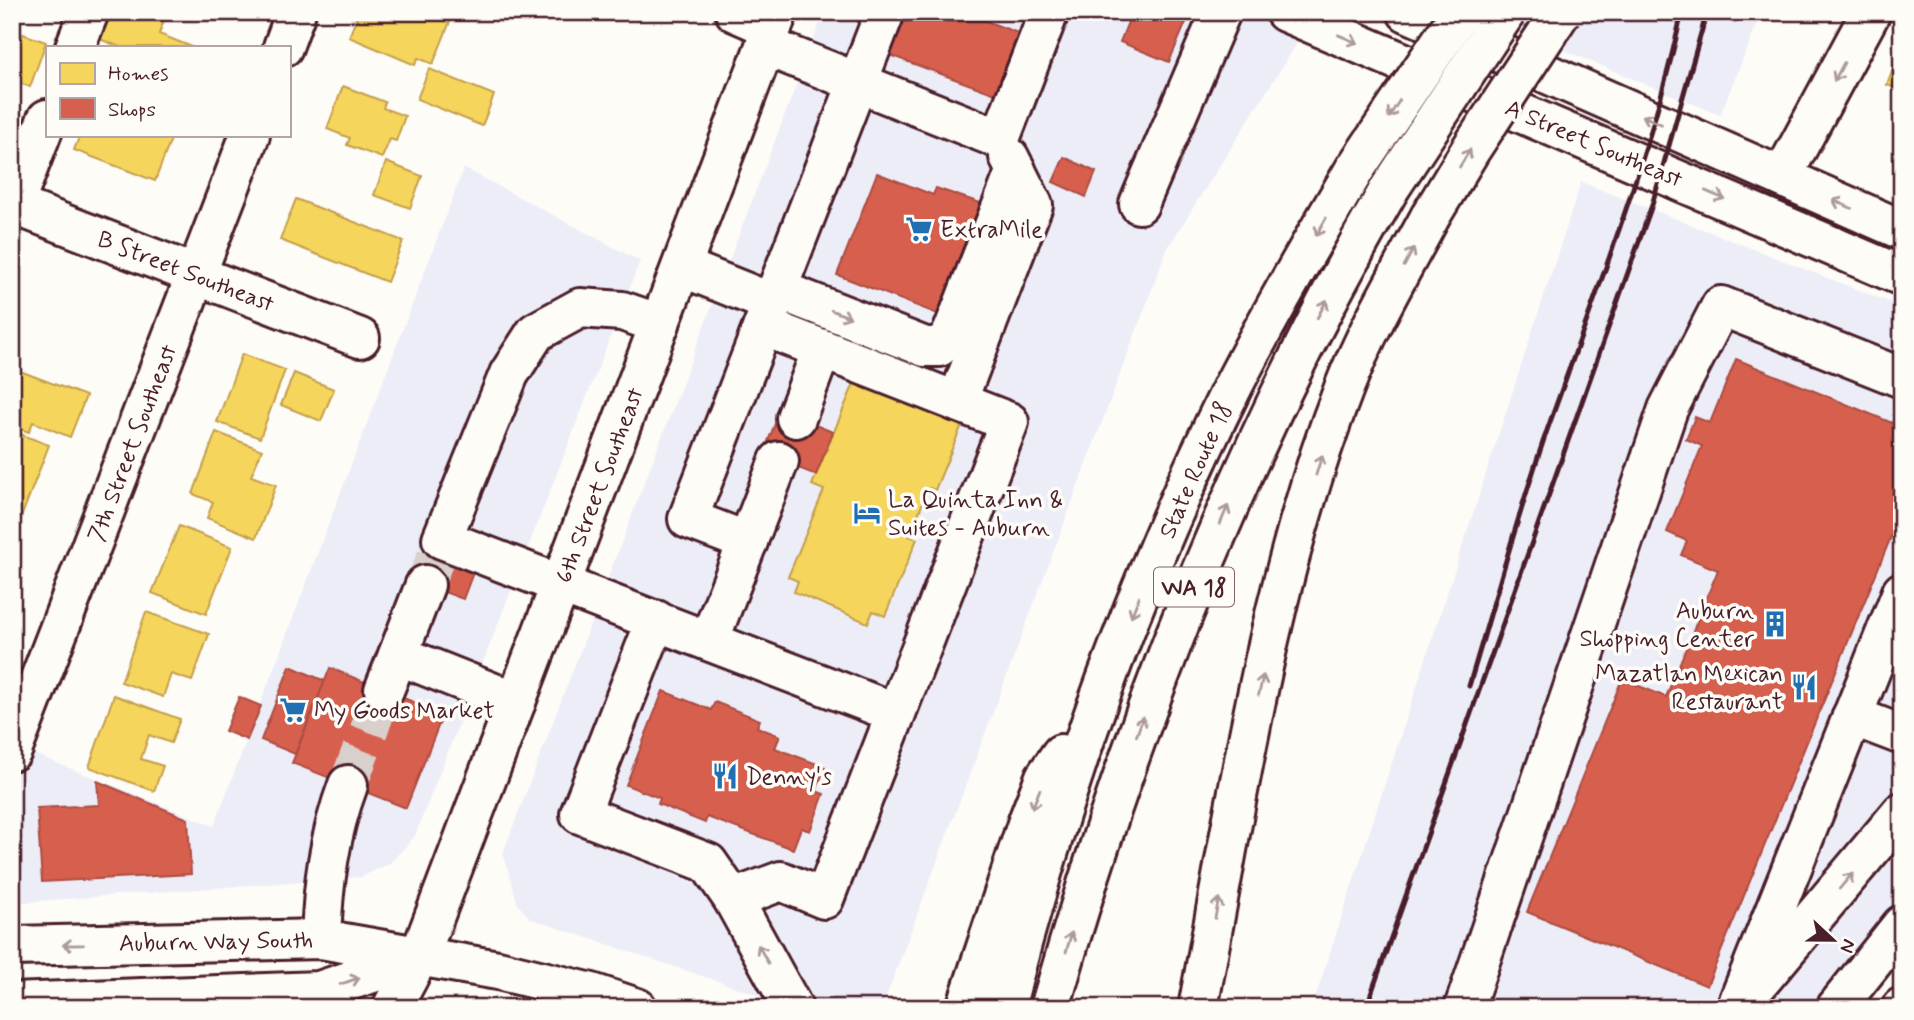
<svg xmlns="http://www.w3.org/2000/svg" width="1914" height="1020" font-family="Mynerve,sans-serif">
<style>
.built{fill:#ededf8}
.homes{fill:#f6d55c;stroke:#c29e4d;stroke-width:2}
.shops{fill:#d6604d;stroke:#ac4c43;stroke-width:2}
.lines{fill:none;stroke-linecap:round;stroke-linejoin:round}
.minor-tunnel{stroke:#d9d0ce;stroke-width:38;stroke-dasharray:38 19;stroke-linecap:butt}
.minor-casing{stroke:#4a1f2b;stroke-width:44}
.major-casing{stroke:#4a1f2b;stroke-width:44}
.highway-casing{stroke:#4a1f2b;stroke-width:44}
.minor{stroke:#fdfcf7;stroke-width:38}
.major{stroke:#fdfcf7;stroke-width:38}
.highway{stroke:#fdfcf7;stroke-width:38}
.rail{stroke:#4a1f2b;stroke-width:5}
.highway-bridge-casing{stroke:#4a1f2b;stroke-width:44;stroke-linecap:butt}
.highway-bridge{stroke:#fdfcf7;stroke-width:38}
.oneway{stroke:#ac999b}
.labels{text-anchor:middle;stroke-width:7;stroke-linejoin:round;paint-order:stroke}
.shield{fill:#fdfcf7;stroke:#806168;stroke-width:2}
.shield-label{font-size:23px;font-weight:bold;fill:#4a1f2b}
.street-label{font-size:24px;fill:#4a1f2b;stroke:#fdfcf7}
.poi-label{font-size:24px;fill:#4a1f2b;stroke:#fdfcf7;text-anchor:start}
</style>
<rect width="100%" height="100%" fill="#fdfcf7"/>
<filter id="ink" filterUnits="userSpaceOnUse"><feTurbulence type="fractalNoise" baseFrequency=".0143" numOctaves="2"/><feDisplacementMap in="SourceGraphic" scale="14" xChannelSelector="R" yChannelSelector="G"/><feConvolveMatrix kernelMatrix="1 2 1 2 8 2 1 2 1" color-interpolation-filters="sRGB"/></filter>
<g filter="url(#ink)">
<!-- built -->
<g class="built">
<polygon points="824,12 1240,12 1301,37 1167,249 882,1008 798,1008 531,919 518,905 503,853"/>
<polygon points="1472,12 1762,12 1720,115"/>
<polygon points="464,168 640,261 415,836 389,864 361,877 12,903 12,745 214,826"/>
<polygon points="1581,182 1902,307 1902,894 1811,1008 1312,1008"/>
</g>
<!-- homes -->
<g class="homes">
<polygon points="92,12 167,12 159,34 192,47 120,47 84,33"/>
<polygon points="359,12 420,12 431,17 433,12 453,14 433,64 418,58 415,65 349,37"/>
<polygon points="23,34 46,42 30,87 12,80 12,62"/>
<polygon points="1902,46 1902,90 1887,85"/>
<polygon points="429,69 494,95 482,126 417,99"/>
<polygon points="343,86 385,102 383,108 405,116 396,141 390,139 382,158 347,145 350,138 327,129"/>
<polygon points="80,135 162,135 171,139 155,181 74,150"/>
<polygon points="386,162 422,176 410,208 374,195"/>
<polygon points="296,199 403,241 387,282 280,240"/>
<polygon points="242,354 285,370 260,438 217,422"/>
<polygon points="12,368 86,396 70,437 33,422 29,432 12,426"/>
<polygon points="294,373 334,389 321,421 281,405"/>
<polygon points="857,376 964,420 935,490 929,488 909,536 917,539 885,616 873,611 868,623 794,592 798,581 788,577 824,490 812,485"/>
<polygon points="12,431 49,445 20,520 12,517"/>
<polygon points="216,432 262,450 251,476 276,485 256,538 207,518 213,502 193,494"/>
<polygon points="179,526 232,547 206,614 152,593"/>
<polygon points="146,612 209,634 192,681 171,674 163,697 121,682"/>
<polygon points="114,695 180,719 171,743 149,735 141,759 163,766 154,791 89,767"/>
</g>
<!-- shops -->
<g class="shops">
<polygon points="887,12 962,12 1021,34 998,95 873,49"/>
<polygon points="1132,12 1169,12 1187,20 1169,62 1120,42"/>
<polygon points="1064,157 1096,172 1086,197 1053,182"/>
<polygon points="877,173 933,195 936,188 983,204 948,318 837,275"/>
<polygon points="1736,359 1902,427 1902,510 1707,986 1527,912 1622,679 1666,697 1718,570 1681,555 1687,541 1667,532 1702,446 1686,439 1695,417 1710,423"/>
<polygon points="780,411 833,432 816,475 763,454"/>
<polygon points="428,553 474,570 463,599 417,582"/>
<polygon points="290,666 325,681 295,754 261,740"/>
<polygon points="330,668 443,714 406,808 292,763"/>
<polygon points="663,691 711,710 715,702 760,720 757,727 780,736 775,748 825,767 816,791 824,794 810,831 801,828 793,849 707,817 705,823 658,804 660,798 626,785"/>
<polygon points="239,697 261,706 247,740 225,731"/>
<polygon points="97,781 188,819 191,874 42,882 37,808 99,805"/>
</g>
<g class="lines">
<!-- minor-tunnel -->
<g class="minor-tunnel">
<polyline points="425,585 436,556"/>
<polyline points="348,785 384,690"/>
</g>
<!-- minor casing -->
<g class="minor-casing">
<g id="minor">
<polyline points="735,12 772,28"/>
<polyline points="766,46 1000,139 1049,12"/>
<polyline points="75,47 89,12"/>
<polyline points="283,47 296,12"/>
<polyline points="1782,177 1871,12"/>
<polyline points="12,204 360,338"/>
<polyline points="1139,204 1221,12"/>
<polyline points="12,210 47,119"/>
<polyline points="682,267 772,303"/>
<polyline points="777,289 925,347 939,347 951,336 1016,170"/>
<polyline points="660,324 622,311 580,308 536,332 509,374 442,539 896,713"/>
<polyline points="957,402 1033,205 1009,157"/>
<polyline points="796,418 822,349"/>
<polyline points="748,542 688,519 885,12"/>
<polyline points="425,585 398,655 516,702"/>
<polyline points="656,620 580,814 708,863 733,899 781,881 824,899 1009,422 763,326"/>
<polyline points="709,641 779,461"/>
<polyline points="384,690 398,655"/>
<polyline points="1852,716 1902,735"/>
<polyline points="12,751 250,135"/>
<polyline points="733,899 793,1008"/>
<path d="M321 939C323 885 329 836 348 785"/>
<polyline points="419,957 778,12"/>
<polyline points="1755,987 1902,812"/>
<polyline points="1464,1008 1668,409 1721,306 1902,378"/>
<polyline points="1736,1008 1902,592"/>
</g>
</g>
<!-- major casing -->
<g class="major-casing">
<g id="major">
<polyline points="1285,12 1902,276"/>
<polyline points="1407,12 1902,230"/>
<polyline points="12,946 321,939 498,970 592,993 637,1008"/>
<polyline points="12,1003 319,991 417,958"/>
<polyline points="1836,1008 1902,925"/>
<polyline points="1901,1008 1902,1007"/>
</g>
</g>
<!-- highway casing -->
<g class="highway-casing">
<g id="highway">
<polyline points="259,995 274,1008"/>
<polyline points="392,1008 419,957"/>
<polyline points="966,1008 1028,821 1045,777 1061,754"/>
<path d="M1005 1008C1059 794 1134 584 1233 386 1271 312 1313 240 1355 169"/>
<path d="M1050 1008C1131 722 1240 446 1390 188"/>
<path d="M1198 1008C1237 803 1268 583 1344 388 1367 329 1400 273 1430 217"/>
</g>
</g>
<!-- minor -->
<use href="#minor" class="minor"/>
<!-- major -->
<use href="#major" class="major"/>
<!-- highway -->
<use href="#highway" class="highway"/>
<!-- rail -->
<g class="rail">
<path d="M1469 686C1496 598 1519 508 1550 422 1599 286 1651 153 1682 12"/>
<polyline points="1366,1008 1652,205 1707,12"/>
</g>
<!-- highway-bridge casing -->
<g class="highway-bridge-casing">
<g id="highway-bridge">
<polyline points="1355,169 1461,12"/>
<polyline points="1390,188 1506,12"/>
<polyline points="1430,217 1471,149 1561,12"/>
</g>
</g>
<!-- highway-bridge -->
<use href="#highway-bridge" class="highway-bridge"/>
</g>
<!-- one-way arrows -->
<defs><path id="oneway-shaft" d="M-6 0H5M1.5-3L5.5 0L1.5 3" fill="none" stroke-width="1.6" stroke-linecap="round" stroke-linejoin="round" transform="scale(1.75)"/></defs>
<g class="oneway">
<use href="#oneway-shaft" transform="translate(1348 39) rotate(23)"/>
<use href="#oneway-shaft" transform="translate(1839 72) rotate(118)"/>
<use href="#oneway-shaft" transform="translate(1394 109) rotate(123)"/>
<use href="#oneway-shaft" transform="translate(1652 120) rotate(-156)"/>
<use href="#oneway-shaft" transform="translate(1465 158) rotate(-59)"/>
<use href="#oneway-shaft" transform="translate(1715 195) rotate(23)"/>
<use href="#oneway-shaft" transform="translate(1842 204) rotate(-156)"/>
<use href="#oneway-shaft" transform="translate(1321 227) rotate(120)"/>
<use href="#oneway-shaft" transform="translate(1409 257) rotate(-62)"/>
<use href="#oneway-shaft" transform="translate(1322 309) rotate(-62)"/>
<use href="#oneway-shaft" transform="translate(841 314) rotate(21)"/>
<use href="#oneway-shaft" transform="translate(1319 465) rotate(-73)"/>
<use href="#oneway-shaft" transform="translate(1224 515) rotate(-67)"/>
<use href="#oneway-shaft" transform="translate(1135 607) rotate(112)"/>
<use href="#oneway-shaft" transform="translate(1261 685) rotate(-77)"/>
<use href="#oneway-shaft" transform="translate(1140 726) rotate(-70)"/>
<use href="#oneway-shaft" transform="translate(1036 799) rotate(112)"/>
<use href="#oneway-shaft" transform="translate(1846 881) rotate(-50)"/>
<use href="#oneway-shaft" transform="translate(1217 908) rotate(-79)"/>
<use href="#oneway-shaft" transform="translate(1069 942) rotate(-74)"/>
<use href="#oneway-shaft" transform="translate(73 945) rotate(179)"/>
<use href="#oneway-shaft" transform="translate(763 954) rotate(-119)"/>
<use href="#oneway-shaft" transform="translate(350 981) rotate(-19)"/>
</g>
</g>
<!-- icons -->
<defs>
<g id="supermarket-bare" transform="scale(2.1)"><path d="M-6-5.5h2.5l.6 2H6L4.5 2H-2.5L-4.4-4H-6ZM-1.5 3.2a1.3 1.3 0 1 0 .1 0ZM3 3.2a1.3 1.3 0 1 0 .1 0Z" fill="#1f6fb2" stroke="#fdfcf7" stroke-width="2.5" paint-order="stroke"/></g>
<g id="hotel-bare" transform="scale(2.1)"><path d="M-6-4.5h1.5V1H6V5H4.5V3h-9V5H-6ZM-4 0a1.8 1.8 0 1 1 3.6 0ZM.5 0V-2.5h3Q6-2.5 6 0Z" fill="#1f6fb2" stroke="#fdfcf7" stroke-width="2.5" paint-order="stroke"/></g>
<g id="building-bare" transform="scale(2.1)"><path d="M-4-6H4V6H1V3H-1V6H-4ZM-2.5-4.3h1.7v1.8h-1.7ZM.8-4.3h1.7v1.8H.8ZM-2.5-1h1.7V.8h-1.7ZM.8-1h1.7V.8H.8Z" fill="#1f6fb2" stroke="#fdfcf7" stroke-width="2.5" paint-order="stroke"/></g>
<g id="restaurant-bare" transform="scale(2.1)"><path d="M-5-6h1v4h1v-4h1v4h1v-4h1v5L-1.5 .5V6h-2V.5L-5-1ZM5-6V6H3V1.5H1.5Q1.5-4 5-6Z" fill="#1f6fb2" stroke="#fdfcf7" stroke-width="2.5" paint-order="stroke"/></g>
</defs>
<g fill-rule="evenodd">
<use href="#supermarket-bare" x="919" y="229"/>
<use href="#hotel-bare" x="867" y="513"/>
<use href="#building-bare" x="1775" y="624"/>
<use href="#restaurant-bare" x="1804" y="687"/>
<use href="#supermarket-bare" x="293" y="710"/>
<use href="#restaurant-bare" x="725" y="776"/>
</g>
<g class="labels">
<!-- shield labels -->
<rect class="shield" x="1154" y="567.5" width="80" height="39" rx="5"/>
<g class="shield-label">
<text x="1194" y="595">WA 18</text>
</g>
<!-- street labels -->
<g class="street-label">
<text transform="translate(1594 143) rotate(23)" y="8">A Street Southeast</text>
<text transform="translate(186 271) rotate(21)" y="8">B Street Southeast</text>
<text transform="translate(132 443) rotate(-69)" y="8">7th Street Southeast</text>
<text transform="translate(1195 470) rotate(-66)" y="8">State Route 18</text>
<text transform="translate(599 485) rotate(-69)" y="8">6th Street Southeast</text>
<text transform="translate(216 941) rotate(-1)" y="8">Auburn Way South</text>
</g>
<!-- poi labels -->
<g class="poi-label">
<text x="940" y="237">ExtraMile</text>
<text x="888" y="507">La Quinta Inn &amp;<tspan x="888" dy="28">Suites - Auburn</tspan></text>
<text x="1754" y="618" text-anchor="end">Auburn<tspan x="1754" dy="28">Shopping Center</tspan></text>
<text x="1783" y="681" text-anchor="end">Mazatlan Mexican<tspan x="1783" dy="28">Restaurant</tspan></text>
<text x="314" y="718">My Goods Market</text>
<text x="746" y="784">Denny's</text>
</g>
</g>
<!-- margin -->
<rect width="1914" height="1020" fill="none" stroke="#fdfcf7" stroke-width="42"/>
<rect x="21" y="21" width="1872" height="978" fill="none" stroke="#4a1f2b" stroke-width="2.5" filter="url(#ink)"/>
<!-- legend -->
<rect x="46" y="46" width="245" height="91" fill="#fdfcf7" stroke="#b5a4a5" stroke-width="2"/>
<rect x="60" y="63" width="35" height="21" fill="#f6d55c" stroke="#b5a4a5" stroke-width="2"/>
<text x="108" y="80" font-size="21" fill="#4a1f2b">Homes</text>
<rect x="60" y="98" width="35" height="21" fill="#d6604d" stroke="#b5a4a5" stroke-width="2"/>
<text x="108" y="116" font-size="21" fill="#4a1f2b">Shops</text>
<!-- north arrow -->
<g transform="translate(1833 940) rotate(112)" stroke="#fdfcf7" stroke-width="5" paint-order="stroke">
<path d="M0-5L12 26L0 18L-12 26Z" fill="#4a1f2b"/>
<text y="-10" font-size="19" font-weight="bold" text-anchor="middle" fill="#4a1f2b">N</text>
</g>
</svg>
